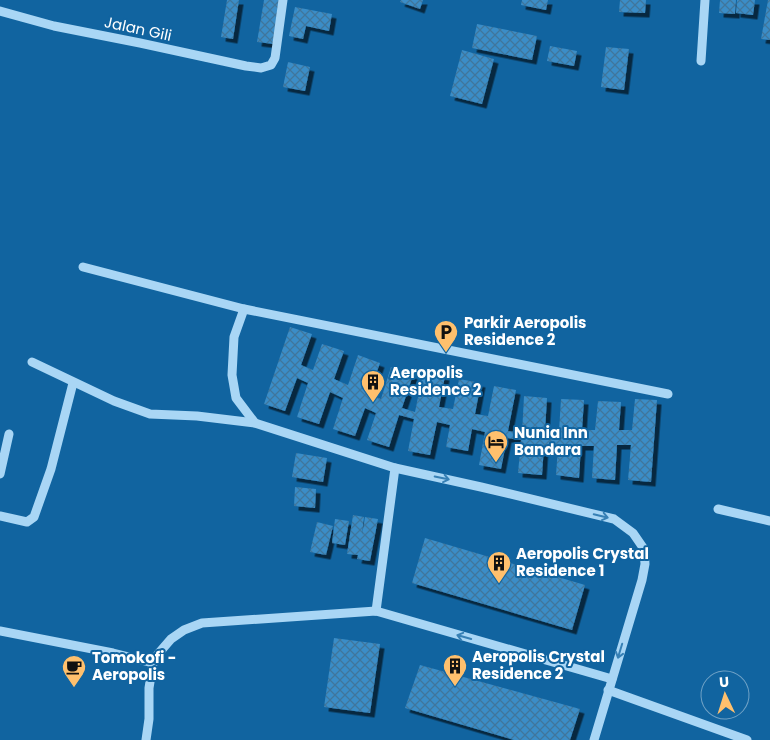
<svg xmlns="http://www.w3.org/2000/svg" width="770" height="740" font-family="Poppins,sans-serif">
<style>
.building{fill:url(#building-cross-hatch);filter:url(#shadow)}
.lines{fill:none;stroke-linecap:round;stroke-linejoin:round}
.minor{stroke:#a9d6f5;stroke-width:9}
.oneway{stroke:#3780b5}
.labels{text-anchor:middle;stroke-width:4;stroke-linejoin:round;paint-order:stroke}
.street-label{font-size:15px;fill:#fff;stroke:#1164a0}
.poi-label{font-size:15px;font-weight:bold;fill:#fff;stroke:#1164a0;text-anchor:start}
</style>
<defs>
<pattern id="building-cross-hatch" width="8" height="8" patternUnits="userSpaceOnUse" patternTransform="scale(1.25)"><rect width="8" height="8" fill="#3a8dc7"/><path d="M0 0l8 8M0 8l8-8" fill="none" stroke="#40769c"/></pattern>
<filter id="shadow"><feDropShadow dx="4.5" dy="4.5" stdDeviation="0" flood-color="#0009"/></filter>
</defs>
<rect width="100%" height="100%" fill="#1164a0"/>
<!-- building -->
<g class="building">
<polygon points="227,0 239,0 233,39 221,37"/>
<polygon points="264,0 281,0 274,44 257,42"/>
<polygon points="401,0 423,0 420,9 400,2"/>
<polygon points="522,0 548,0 546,10 521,5"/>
<polygon points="620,0 646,0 645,13 619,12"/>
<polygon points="720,0 736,0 735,14 719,13"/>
<polygon points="737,0 755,0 753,15 736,13"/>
<polygon points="768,0 770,0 770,40 761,39"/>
<polygon points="295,7 332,14 329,31 306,26 303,39 289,36"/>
<polygon points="477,24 537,36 532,60 472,48"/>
<polygon points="550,46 577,51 574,66 547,61"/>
<polygon points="606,47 629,49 624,90 601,87"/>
<polygon points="462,50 494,59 482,104 450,96"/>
<polygon points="288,62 310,67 305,91 283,87"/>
<polygon points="290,327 312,334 301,365 313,370 322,344 344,351 334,379 348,385 358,355 380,363 369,394 381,399 391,367 413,375 402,408 415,412 423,372 445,376 439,407 453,409 459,379 481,383 475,414 488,416 494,386 516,390 508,431 522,433 524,396 547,398 545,431 559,431 561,399 584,400 582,430 595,430 598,401 621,402 619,430 632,430 635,399 657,400 651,482 628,480 631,445 617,445 615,480 592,478 594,446 581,446 579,478 556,475 558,446 544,446 542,475 518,473 521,440 507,438 501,469 479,465 485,432 472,429 468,451 446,447 450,425 437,422 430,455 408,451 414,419 399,415 389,447 367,440 376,413 365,408 355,436 333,429 343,398 330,392 319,424 297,417 308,383 297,378 285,411 264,404"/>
<polygon points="296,453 327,458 323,482 292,477"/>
<polygon points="295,487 316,489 315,508 294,506"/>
<polygon points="353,515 364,517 362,535 365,517 378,519 370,561 357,559 358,555 347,554"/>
<polygon points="335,519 349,521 345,545 332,543"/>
<polygon points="317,522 333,526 326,555 310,552"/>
<polygon points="425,538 585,585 572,630 412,583"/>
<polygon points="334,638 380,644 370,713 324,707"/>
<polygon points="420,665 580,709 570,740 514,740 405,708"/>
</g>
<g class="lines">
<!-- minor -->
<g class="minor">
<polyline points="0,11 54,26 140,43 246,66 261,68 271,65 275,58 283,0"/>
<polyline points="701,61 705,0"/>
<polyline points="83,267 244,309"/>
<polyline points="32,362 114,401 150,414 197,416 255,423 395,468 376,611"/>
<polyline points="255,423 236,398 232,375 234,337 244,309 668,394"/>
<polyline points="395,468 481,487 614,519 633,533 644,549 645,564 642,580 594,740"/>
<polyline points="0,474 9,434"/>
<polyline points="718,509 770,521"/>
<polyline points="0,516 27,522 34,517 51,469 73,383"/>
<polyline points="0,631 113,653 153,663"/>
<polyline points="608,690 747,740"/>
<polyline points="146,740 149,719 149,688 153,663 158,654 171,639 184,630 202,623 376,611 612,679"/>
</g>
</g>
<!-- one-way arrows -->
<defs><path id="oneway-shaft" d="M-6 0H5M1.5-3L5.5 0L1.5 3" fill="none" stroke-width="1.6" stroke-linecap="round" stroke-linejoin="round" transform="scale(1.25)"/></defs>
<g class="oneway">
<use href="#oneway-shaft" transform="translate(442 478) rotate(12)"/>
<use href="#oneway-shaft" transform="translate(601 516) rotate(14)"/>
<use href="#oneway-shaft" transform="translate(464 637) rotate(-164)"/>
<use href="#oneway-shaft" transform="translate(620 651) rotate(107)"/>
</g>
<!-- icons -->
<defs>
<g id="parking-pin" transform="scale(1.25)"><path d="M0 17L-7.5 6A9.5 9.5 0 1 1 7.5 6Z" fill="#ffc06d" stroke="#1164a0"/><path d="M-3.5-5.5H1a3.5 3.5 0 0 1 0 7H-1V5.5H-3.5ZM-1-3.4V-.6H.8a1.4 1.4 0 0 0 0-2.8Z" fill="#111"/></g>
<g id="building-pin" transform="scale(1.25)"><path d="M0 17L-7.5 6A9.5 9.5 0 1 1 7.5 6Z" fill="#ffc06d" stroke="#1164a0"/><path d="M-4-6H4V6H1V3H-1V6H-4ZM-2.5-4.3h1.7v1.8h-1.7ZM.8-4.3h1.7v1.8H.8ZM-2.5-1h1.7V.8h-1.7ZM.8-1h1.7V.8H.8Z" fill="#111"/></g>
<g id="hotel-pin" transform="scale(1.25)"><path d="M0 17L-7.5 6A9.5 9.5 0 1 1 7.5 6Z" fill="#ffc06d" stroke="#1164a0"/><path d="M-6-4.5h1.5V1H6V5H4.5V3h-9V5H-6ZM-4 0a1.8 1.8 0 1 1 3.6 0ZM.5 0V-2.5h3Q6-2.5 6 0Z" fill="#111"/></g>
<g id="cafe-pin" transform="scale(1.25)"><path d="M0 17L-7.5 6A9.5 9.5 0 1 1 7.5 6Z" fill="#ffc06d" stroke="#1164a0"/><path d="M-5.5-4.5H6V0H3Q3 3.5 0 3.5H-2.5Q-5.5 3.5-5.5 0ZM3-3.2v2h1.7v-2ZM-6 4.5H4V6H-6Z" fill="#111"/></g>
</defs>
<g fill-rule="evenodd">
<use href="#parking-pin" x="446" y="332"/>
<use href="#building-pin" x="373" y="382"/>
<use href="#hotel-pin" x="496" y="442"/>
<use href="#building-pin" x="499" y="563"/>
<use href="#building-pin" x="455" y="666"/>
<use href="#cafe-pin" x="74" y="667"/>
</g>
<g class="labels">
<!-- street labels -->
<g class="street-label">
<text transform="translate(138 29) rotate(12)" y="5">Jalan Gili</text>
</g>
<!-- poi labels -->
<g class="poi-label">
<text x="464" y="328">Parkir Aeropolis<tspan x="464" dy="17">Residence 2</tspan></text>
<text x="390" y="378">Aeropolis<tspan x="390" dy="17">Residence 2</tspan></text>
<text x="514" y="438">Nunia Inn<tspan x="514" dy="17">Bandara</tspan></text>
<text x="516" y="559">Aeropolis Crystal<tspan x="516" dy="17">Residence 1</tspan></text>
<text x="472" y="662">Aeropolis Crystal<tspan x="472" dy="17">Residence 2</tspan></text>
<text x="92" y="663">Tomokofi -<tspan x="92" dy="17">Aeropolis</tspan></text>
</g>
</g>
<!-- north arrow -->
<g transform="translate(725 695) rotate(356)"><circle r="24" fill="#1164a0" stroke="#70a2c6"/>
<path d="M0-4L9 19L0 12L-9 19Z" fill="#ffc06d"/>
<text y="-8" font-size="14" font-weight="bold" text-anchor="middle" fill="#ffffff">U</text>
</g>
</svg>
